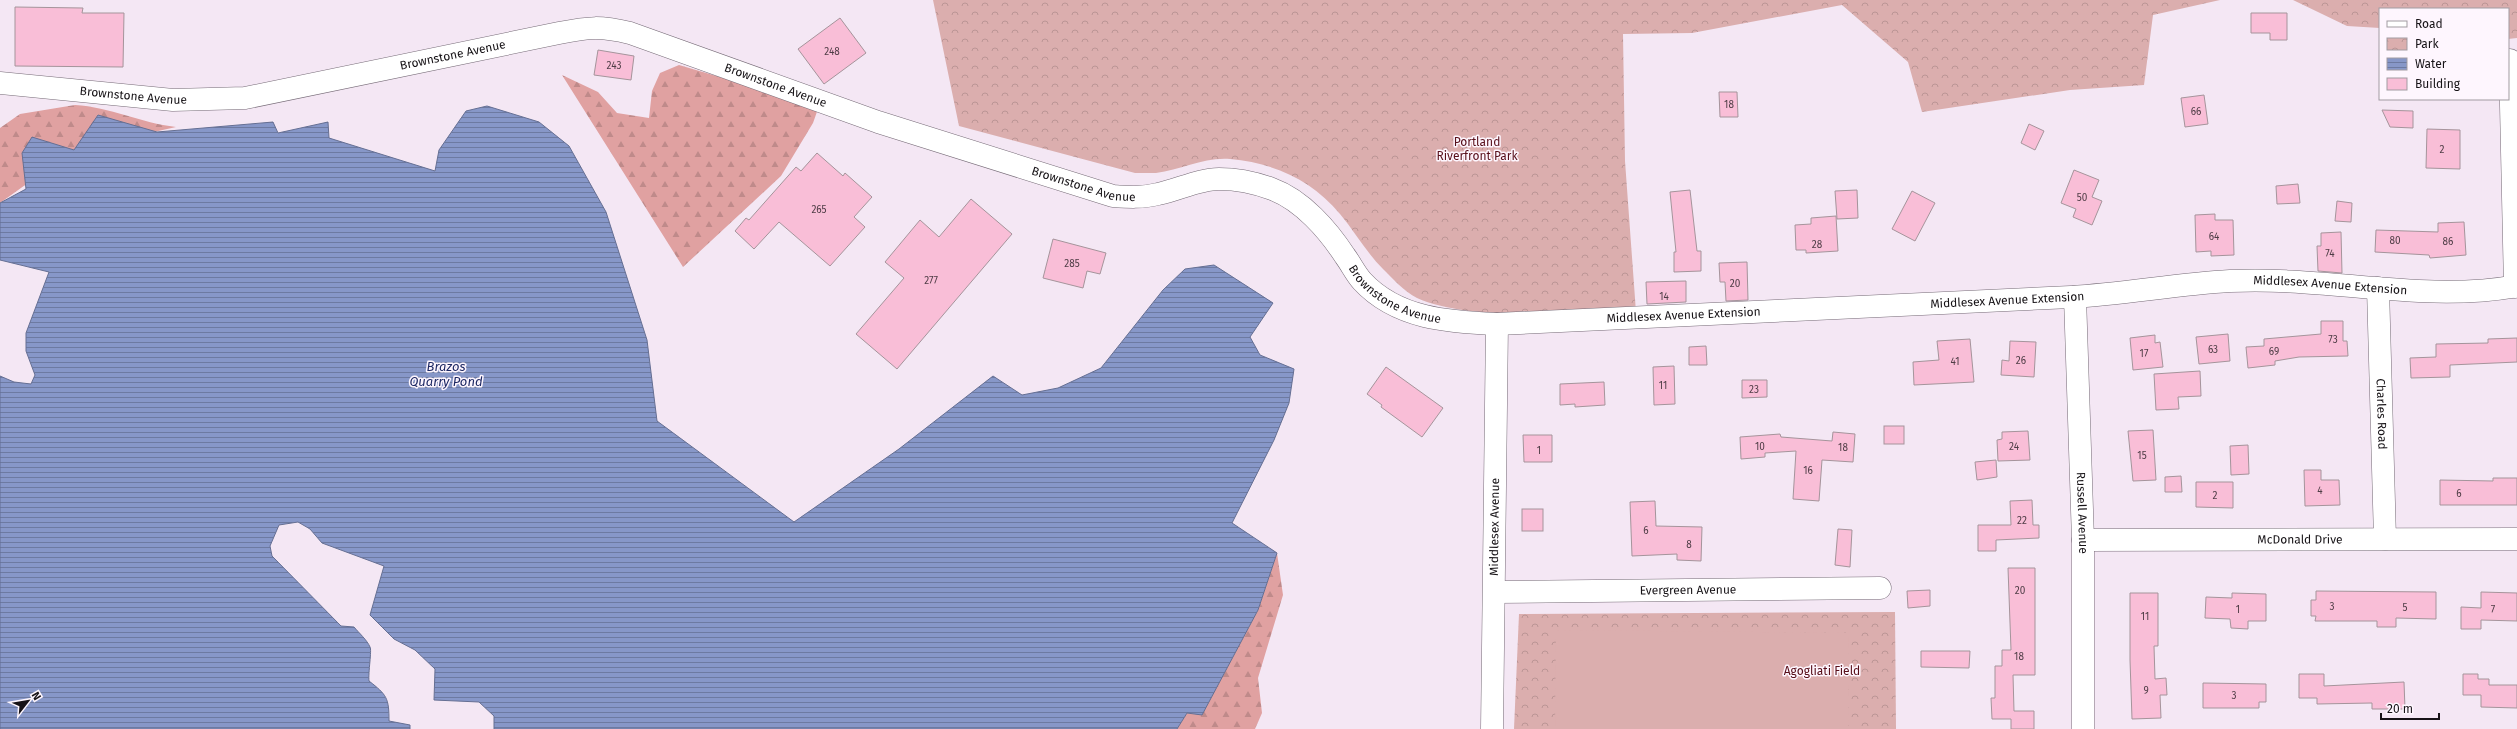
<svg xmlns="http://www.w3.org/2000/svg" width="2517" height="729" font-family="'Fira Sans',sans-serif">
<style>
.forest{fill:url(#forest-firs)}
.park{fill:url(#park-crowns)}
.pitch{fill:#dbaeae}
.water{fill:url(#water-rules);stroke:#656f93}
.building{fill:#f9bed7;stroke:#a5949b}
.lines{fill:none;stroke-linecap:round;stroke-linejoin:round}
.minor-casing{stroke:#766b77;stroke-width:23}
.minor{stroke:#fff;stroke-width:22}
.labels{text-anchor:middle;stroke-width:3;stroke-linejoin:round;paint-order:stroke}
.number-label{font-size:10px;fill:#4f3d46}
.street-label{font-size:12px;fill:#161216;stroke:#fef6fe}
.park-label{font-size:12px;fill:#570e19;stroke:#fef6fe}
.water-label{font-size:13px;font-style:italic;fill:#1d2863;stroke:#fef6fe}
</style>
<defs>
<pattern id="forest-firs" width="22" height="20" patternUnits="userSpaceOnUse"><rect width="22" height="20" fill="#e0a1a1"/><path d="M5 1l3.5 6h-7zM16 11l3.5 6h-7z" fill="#bf8a8a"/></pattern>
<pattern id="park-crowns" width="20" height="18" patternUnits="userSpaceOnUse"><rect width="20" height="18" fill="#dbaeae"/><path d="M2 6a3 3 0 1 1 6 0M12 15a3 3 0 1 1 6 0" fill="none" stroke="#bb9595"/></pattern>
<pattern id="water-rules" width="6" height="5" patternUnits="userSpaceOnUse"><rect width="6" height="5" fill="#8797c8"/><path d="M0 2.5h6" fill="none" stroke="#6d7aa1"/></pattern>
</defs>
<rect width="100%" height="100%" fill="#f4e7f4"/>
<!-- forest -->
<g class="forest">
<polygon points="679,65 819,106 813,123 781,176 683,267 562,75 598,92 617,113 649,118 652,91 660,73"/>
<path d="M75 105C110 107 141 123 176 127L74 150 0 203V128L20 114Z"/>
<polygon points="1277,553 1283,595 1258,678 1262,713 1255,729 1177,729 1187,713 1202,714 1258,610"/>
</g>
<!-- park -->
<g class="park">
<path d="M933 0H2220L2153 15 2144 85 2070 90 1922 112 1908 62 1842 5 1692 33 1623 34 1625 161 1636 312C1576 312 1470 322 1417 298 1404 291 1393 279 1383 269 1366 252 1355 232 1340 214 1312 180 1274 163 1230 159 1204 157 1181 170 1156 173 1149 173 1142 173 1135 173L959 126Z"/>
<polygon points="2293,0 2517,0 2517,38 2508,39 2508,9 2380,9 2380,28 2347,26"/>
<polygon points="1895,612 1896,729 1514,729 1519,614"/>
</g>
<!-- pitch -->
<polygon class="pitch" points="1556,630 1849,633 1848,729 1555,729"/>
<!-- water -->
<path class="water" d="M487 106 539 122 569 146 606 212 647 340 657 421 794 522 899 449 993 376 1022 395 1058 388 1101 368 1163 290 1185 269 1214 265 1273 303 1250 337 1260 355 1294 369 1289 403 1274 440 1232 523 1277 553 1258 610 1202 715 1187 713 1177 729H494V716L479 702 434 700 435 669 415 650 394 639 370 615 384 566 322 543 310 529 298 522 279 525 270 546 272 556 341 626 354 627C359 633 367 640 370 647 372 650 368 673 369 681 387 695 389 698 389 721L410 725V729H0V376L14 382 31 384 35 375 26 351V333L49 272 0 260V203L26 189 22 153 32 137 74 150 98 115 157 132 273 122 278 133 328 122 329 138 435 171 439 150 466 111Z"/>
<!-- building -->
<g class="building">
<polygon points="15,7 83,8 82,13 124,13 123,67 15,66"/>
<polygon points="2251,13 2287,13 2287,40 2270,40 2270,33 2251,33"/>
<polygon points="840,18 866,53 824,84 798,49"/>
<polygon points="598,50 634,56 631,80 594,75"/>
<polygon points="1719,92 1737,92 1738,117 1720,117"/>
<polygon points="2204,95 2208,124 2185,127 2181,98"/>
<polygon points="2382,110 2413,111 2413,128 2390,127"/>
<polygon points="2029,124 2044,131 2035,150 2021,143"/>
<polygon points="2427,129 2460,130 2460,169 2426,168"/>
<polygon points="817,153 843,176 845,173 872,197 854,217 865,227 830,266 779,222 754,249 735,231 746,218 749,220 796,167 801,171"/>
<polygon points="2074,170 2099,180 2092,197 2102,201 2092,225 2073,217 2076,209 2061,203"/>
<polygon points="2298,184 2300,203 2277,204 2276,186"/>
<polygon points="1690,190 1697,251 1701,251 1701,271 1674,272 1674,252 1676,252 1670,192"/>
<polygon points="1857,190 1858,218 1837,219 1835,191"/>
<polygon points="1912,191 1935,203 1915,241 1892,229"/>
<polygon points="971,199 1012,234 897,369 856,334 904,278 885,262 920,220 939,237"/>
<polygon points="2337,201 2352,203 2351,222 2335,221"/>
<polygon points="2215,214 2215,220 2233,220 2234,255 2211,256 2211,251 2196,252 2195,215"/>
<polygon points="1836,216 1838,251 1806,253 1806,250 1796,250 1795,225 1811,224 1811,218"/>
<polygon points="2464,222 2466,255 2430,258 2429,255 2375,252 2376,230 2438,232 2438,223"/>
<polygon points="2341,232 2342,273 2318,271 2317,246 2321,246 2321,233"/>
<polygon points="1053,239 1106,253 1100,274 1087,271 1083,288 1043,278"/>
<polygon points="1747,262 1748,300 1726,301 1725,282 1720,282 1719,263"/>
<polygon points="1686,281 1686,302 1647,304 1646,282"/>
<polygon points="2321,321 2343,321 2343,341 2347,341 2348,356 2299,357 2275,361 2275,365 2248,368 2246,347 2264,346 2264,339 2321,334"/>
<polygon points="2228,334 2230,361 2199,364 2196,337"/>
<polygon points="2155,335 2155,343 2160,342 2163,367 2133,370 2130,338"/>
<polygon points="2517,338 2517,362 2450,365 2450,377 2411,378 2410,358 2436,357 2436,344 2488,343 2488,339"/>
<polygon points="1970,339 1974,382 1914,385 1913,362 1939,360 1937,341"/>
<polygon points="2010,341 2036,342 2034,377 2001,375 2002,360 2009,361"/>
<polygon points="1706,346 1707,365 1689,365 1689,347"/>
<polygon points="1674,366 1675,404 1654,405 1653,367"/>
<polygon points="1386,367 1443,408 1422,437 1381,407 1382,405 1367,394"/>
<polygon points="2200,371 2201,396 2178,397 2179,409 2156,410 2154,374"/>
<polygon points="1742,380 1767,380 1767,397 1742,398"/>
<polygon points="1604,382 1605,405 1575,407 1575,404 1560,405 1560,384"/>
<rect x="1884" y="426" width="20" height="18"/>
<polygon points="2153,430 2156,480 2133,481 2128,431"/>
<polygon points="2028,431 2030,460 1998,461 1997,440 2002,439 2002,432"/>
<polygon points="1833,432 1855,434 1853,462 1822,460 1819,501 1793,499 1796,451 1765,453 1765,457 1741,459 1740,437 1780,434 1781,437 1832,441"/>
<polygon points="1523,435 1552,435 1552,462 1524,462"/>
<polygon points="2248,445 2249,474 2231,475 2230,446"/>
<polygon points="1996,460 1997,477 1977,480 1975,462"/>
<polygon points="2304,470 2321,470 2321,480 2339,480 2340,505 2305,506"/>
<polygon points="2181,476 2182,492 2165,492 2165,477"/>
<polygon points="2493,478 2517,478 2517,505 2440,505 2440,480 2493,481"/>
<polygon points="2196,482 2233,482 2233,508 2196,507"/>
<polygon points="2032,500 2033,525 2039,525 2039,538 1996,540 1996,551 1978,551 1978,525 2011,525 2010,501"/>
<polygon points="1655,501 1656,526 1702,527 1701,561 1677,560 1677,554 1632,556 1630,502"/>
<rect x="1522" y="509" width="21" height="22"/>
<polygon points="1838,529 1852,530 1850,567 1835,565"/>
<polygon points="2008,568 2035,568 2035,675 2013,675 2014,711 2034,711 2034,729 2011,729 2011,719 1992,719 1991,698 1995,698 1995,666 2002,666 2002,650 2011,650"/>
<polygon points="1930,590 1930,606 1908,608 1907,591"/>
<polygon points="2316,591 2436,592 2436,619 2396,618 2396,627 2377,627 2377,621 2315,621 2316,616 2311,616 2311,600 2316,600"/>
<polygon points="2481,592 2517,593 2517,621 2481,620 2481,629 2461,629 2461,607 2481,608"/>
<polygon points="2130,593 2158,593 2158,646 2154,646 2155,679 2166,678 2167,695 2160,695 2161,718 2132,719 2130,660"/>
<polygon points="2232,593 2266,594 2266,621 2248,621 2248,629 2231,628 2230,619 2205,618 2206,597 2232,598"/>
<polygon points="1921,651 1970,651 1969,668 1921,667"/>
<polygon points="2299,674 2324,674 2324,686 2404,682 2405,709 2372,709 2372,703 2317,704 2317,698 2299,698"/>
<polygon points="2463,674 2478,674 2478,679 2489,679 2489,685 2517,685 2517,708 2481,707 2481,695 2463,695"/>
<polygon points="2203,683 2266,684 2266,702 2259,702 2259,708 2203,708"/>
</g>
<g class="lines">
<!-- minor casing -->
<g class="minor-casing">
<g id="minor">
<polyline points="2510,60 2515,287"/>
<path id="s1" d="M0 83 173 100 245 98 559 33C590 27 600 26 630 33L878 122 1113 196C1128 197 1143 198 1158 194 1178 190 1199 179 1219 179 1237 179 1256 183 1272 189 1302 200 1328 230 1345 256 1351 264 1355 273 1362 281 1397 319 1449 322 1497 324 1688 314 1880 307 2071 297 2124 294 2177 284 2230 281 2326 276 2422 303 2517 286"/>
<path id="s2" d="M2378 288 2385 539"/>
<path id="s3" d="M2075 297 2083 540V729"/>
<path id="s4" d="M2083 540 2517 539"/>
<path id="s5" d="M1495 592 1880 588"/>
<path id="s6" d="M1492 729 1497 324"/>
</g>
</g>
<!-- minor -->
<use href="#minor" class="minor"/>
</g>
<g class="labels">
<!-- number labels -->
<g class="number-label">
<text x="832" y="55">248</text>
<text x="614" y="69">243</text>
<text x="1729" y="108">18</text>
<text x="2196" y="115">66</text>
<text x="2442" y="153">2</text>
<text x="2082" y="201">50</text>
<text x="819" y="213">265</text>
<text x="2214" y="240">64</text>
<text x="2395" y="244">80</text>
<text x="2448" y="245">86</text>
<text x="1817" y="248">28</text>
<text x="2330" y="257">74</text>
<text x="1072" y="267">285</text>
<text x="931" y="284">277</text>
<text x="1735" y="287">20</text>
<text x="1664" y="300">14</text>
<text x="2333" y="343">73</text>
<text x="2213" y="353">63</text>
<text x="2274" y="355">69</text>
<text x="2144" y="357">17</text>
<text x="2021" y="364">26</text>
<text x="1955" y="365">41</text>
<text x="1663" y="389">11</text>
<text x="1754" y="393">23</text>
<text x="1760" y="450">10</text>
<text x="2014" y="450">24</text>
<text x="1843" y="451">18</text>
<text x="1539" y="454">1</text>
<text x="2142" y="459">15</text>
<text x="1808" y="474">16</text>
<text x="2320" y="494">4</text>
<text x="2459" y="497">6</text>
<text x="2215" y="499">2</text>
<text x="2022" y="524">22</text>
<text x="1646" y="534">6</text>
<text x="1689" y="548">8</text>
<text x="2020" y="594">20</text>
<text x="2332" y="610">3</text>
<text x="2405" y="611">5</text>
<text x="2238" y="613">1</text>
<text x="2493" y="613">7</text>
<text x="2145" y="620">11</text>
<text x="2019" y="660">18</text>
<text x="2146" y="694">9</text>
<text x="2234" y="699">3</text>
</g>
<!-- street labels -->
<g class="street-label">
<text dy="4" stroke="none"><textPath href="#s1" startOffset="458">Brownstone Avenue</textPath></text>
<text dy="4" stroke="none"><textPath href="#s1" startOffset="793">Brownstone Avenue</textPath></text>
<text dy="4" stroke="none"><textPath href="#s1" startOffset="134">Brownstone Avenue</textPath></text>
<text dy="4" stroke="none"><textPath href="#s1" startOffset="1117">Brownstone Avenue</textPath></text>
<text dy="4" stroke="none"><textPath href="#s1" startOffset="2422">Middlesex Avenue Extension</textPath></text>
<text dy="4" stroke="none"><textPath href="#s1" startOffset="1477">Brownstone Avenue</textPath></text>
<text dy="4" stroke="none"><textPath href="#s1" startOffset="2098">Middlesex Avenue Extension</textPath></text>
<text dy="4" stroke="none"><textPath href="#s1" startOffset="1774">Middlesex Avenue Extension</textPath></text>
<text dy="4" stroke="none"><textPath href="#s2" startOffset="126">Charles Road</textPath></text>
<text dy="4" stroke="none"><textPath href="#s3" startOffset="216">Russell Avenue</textPath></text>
<text dy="4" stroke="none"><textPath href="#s6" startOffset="202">Middlesex Avenue</textPath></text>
<text dy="4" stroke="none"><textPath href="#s4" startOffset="217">McDonald Drive</textPath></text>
<text dy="4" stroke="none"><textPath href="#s5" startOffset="193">Evergreen Avenue</textPath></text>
</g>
<!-- park labels -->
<g class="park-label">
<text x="1477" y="146">Portland<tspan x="1477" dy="14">Riverfront Park</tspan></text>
<text x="1822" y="675">Agogliati Field</text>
</g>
<!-- water labels -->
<g class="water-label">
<text x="446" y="371">Brazos<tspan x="446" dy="15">Quarry Pond</tspan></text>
</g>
</g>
<!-- legend -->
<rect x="2379" y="8" width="130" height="92" fill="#fef6fe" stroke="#a19ba1"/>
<rect x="2387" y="21" width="20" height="6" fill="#ffffff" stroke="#a19ba1"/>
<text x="2415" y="28" font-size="12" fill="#161216">Road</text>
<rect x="2387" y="38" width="20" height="12" fill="url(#park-crowns)" stroke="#a19ba1"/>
<text x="2415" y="48" font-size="12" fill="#161216">Park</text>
<rect x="2387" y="58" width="20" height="12" fill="url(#water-rules)" stroke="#a19ba1"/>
<text x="2415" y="68" font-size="12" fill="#161216">Water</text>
<rect x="2387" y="78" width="20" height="12" fill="#f9bed7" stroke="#a19ba1"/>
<text x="2415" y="88" font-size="12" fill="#161216">Building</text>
<!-- north arrow -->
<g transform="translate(28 701) rotate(59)" stroke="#fef6fe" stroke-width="3" paint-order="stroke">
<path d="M0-3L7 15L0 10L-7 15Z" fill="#161216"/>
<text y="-6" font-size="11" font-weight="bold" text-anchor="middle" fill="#161216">N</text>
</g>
<!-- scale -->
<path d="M2381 713v6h58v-6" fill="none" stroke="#161216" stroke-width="2"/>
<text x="2387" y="713" font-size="12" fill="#161216" stroke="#fef6fe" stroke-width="3" paint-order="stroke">20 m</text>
</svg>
